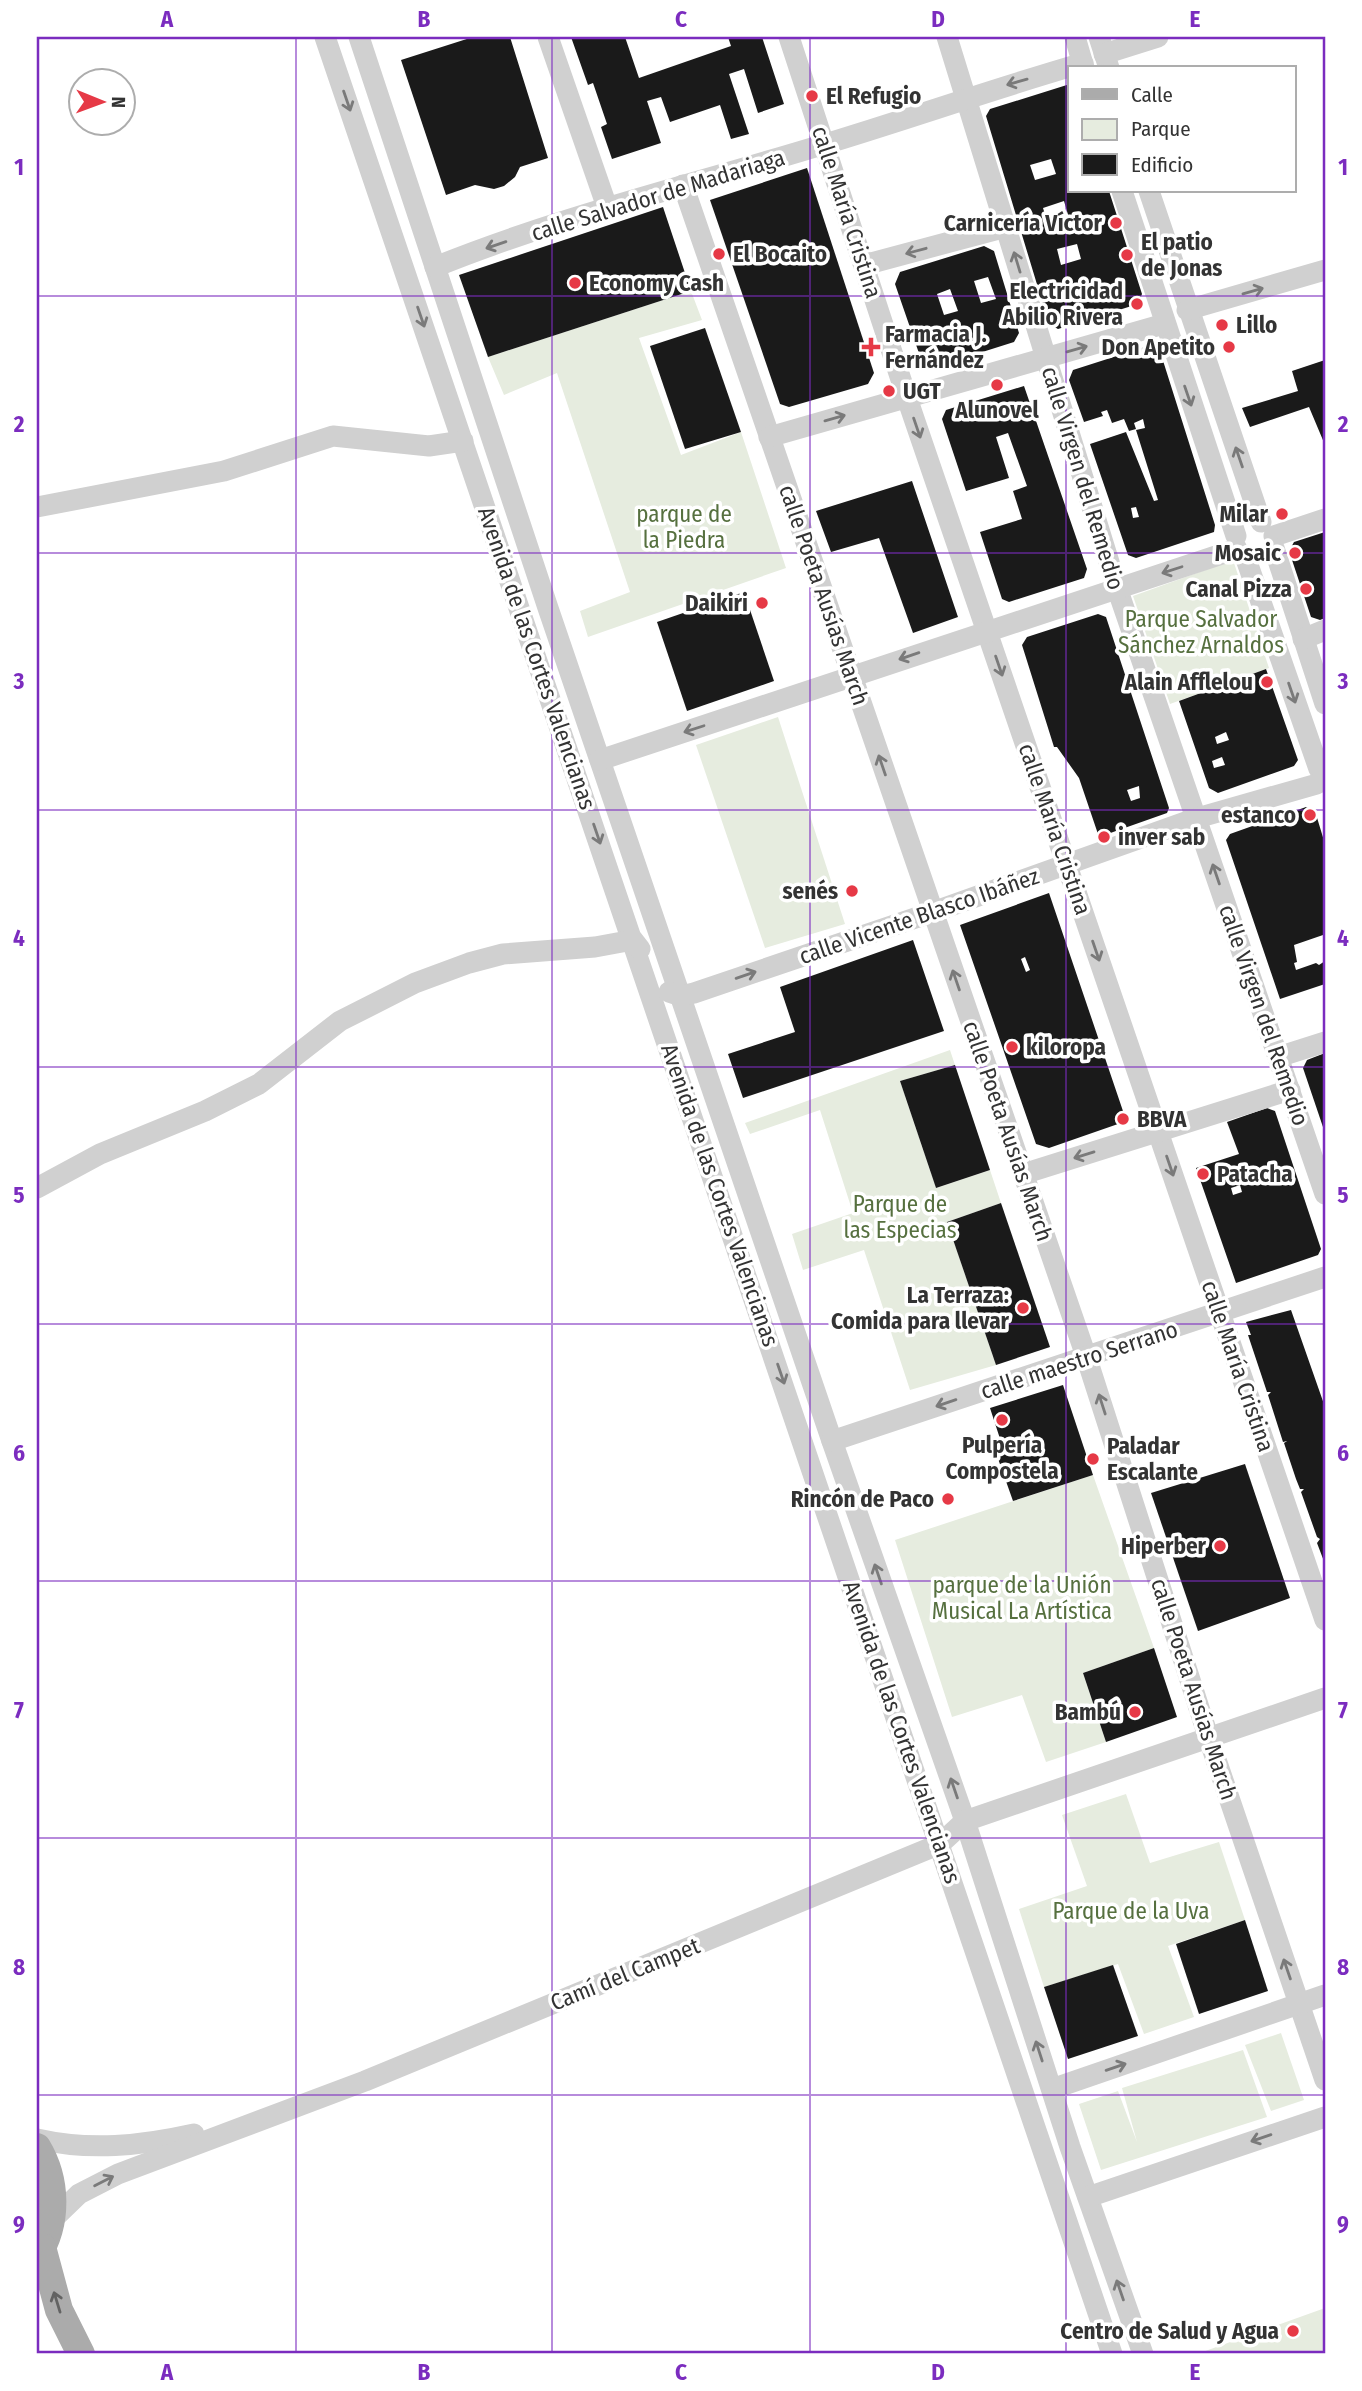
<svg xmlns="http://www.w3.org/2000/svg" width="1362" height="2391" font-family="'Fira Sans Condensed',sans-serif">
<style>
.green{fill:#e6ecdf}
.building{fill:#1a1a1a;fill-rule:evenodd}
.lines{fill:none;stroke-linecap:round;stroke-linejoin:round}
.minor{stroke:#d0d0d0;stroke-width:21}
.major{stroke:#ababab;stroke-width:28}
.oneway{stroke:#7a7a7a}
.oneway2{stroke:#636363}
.grid{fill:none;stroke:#7b2cbf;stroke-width:2;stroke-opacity:0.55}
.poi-dot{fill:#e63946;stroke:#fff;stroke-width:2.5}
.labels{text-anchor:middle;stroke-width:7;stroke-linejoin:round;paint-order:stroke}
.poi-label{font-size:23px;font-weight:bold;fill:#333;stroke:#fff;text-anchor:end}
.street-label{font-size:23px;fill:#333;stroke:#fff}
.park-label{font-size:23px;fill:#56703f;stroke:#fff}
.neatline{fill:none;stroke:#7b2cbf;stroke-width:2.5}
.grid-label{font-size:23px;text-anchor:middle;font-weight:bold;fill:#7b2cbf}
</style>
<rect width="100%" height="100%" fill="#fff"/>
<!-- green -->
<g class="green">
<polygon points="691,291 702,320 639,338 681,455 741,432 786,568 588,637 580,611 630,592 557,373 504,395 488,357"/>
<polygon points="1233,560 1269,668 1170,704 1133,596"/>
<polygon points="778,717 845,924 765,948 696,745"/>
<polygon points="950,1050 955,1065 900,1081 936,1188 990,1170 1001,1203 947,1222 996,1365 910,1390 864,1250 803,1270 792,1234 853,1213 820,1110 750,1134 745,1123"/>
<polygon points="1093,1475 1154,1648 1083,1673 1106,1742 1046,1762 1022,1695 952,1717 895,1540"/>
<polygon points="1126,1794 1150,1863 1219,1842 1245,1920 1168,1946 1194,2017 1144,2034 1118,1964 1044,1987 1019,1909 1087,1886 1062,1815"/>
<polygon points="1281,2033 1304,2100 1271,2111 1245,2045"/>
<polygon points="1243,2050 1267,2117 1101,2170 1079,2104 1118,2091 1137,2142 1122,2088"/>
<polygon points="1325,2308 1325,2354 1197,2354"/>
</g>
<!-- building -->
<g class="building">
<polygon points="473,37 510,37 548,158 520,167 515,177 504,186 494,189 475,185 446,195 401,60"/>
<polygon points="571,37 625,37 639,78 731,46 728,37 762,37 784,104 758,113 744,69 729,74 749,134 731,139 720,105 670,122 661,97 647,101 661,143 612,159 601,127 607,124 593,83 588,85"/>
<path d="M1070 84V191H1109L1142 294 1138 304 1058 329 1049 324 986 116 990 109ZM1051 159 1056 174 1035 180 1030 165ZM1064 201 1069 218 1048 224 1043 208ZM1077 244 1081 259 1061 265 1057 249Z"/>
<polygon points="807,168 874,373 868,384 789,407 780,404 710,200"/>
<polygon points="663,207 691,291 488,357 459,275"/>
<path d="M984 246 994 251 1019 333 1014 342 935 367 922 362 895 284 900 272ZM988 277 996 299 981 303 974 281ZM950 289 958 311 944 315 937 294Z"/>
<polygon points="705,328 741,432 685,449 650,346"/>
<path d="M1151 345 1159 348 1215 525 1214 532 1136 558 1128 555 1090 444 1126 432 1154 501 1158 500 1136 430 1145 428 1143 419 1134 423 1136 429 1129 431 1124 419 1112 423 1107 410 1101 412 1103 416 1084 422 1069 380 1073 370ZM1136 507 1139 517 1133 518 1131 508Z"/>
<polygon points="1325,360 1325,445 1309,407 1250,427 1242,408 1298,391 1292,371"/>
<polygon points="1024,386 1087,569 1084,578 1009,602 1002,599 980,532 1022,519 1013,491 1027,486 1008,433 996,437 1009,478 966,491 942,419 946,410"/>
<polygon points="912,481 958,617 913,633 879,538 831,552 816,511"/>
<polygon points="1325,532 1325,618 1320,620 1311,617 1289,551 1294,542"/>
<polygon points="744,592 774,681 687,711 657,622"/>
<path d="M1098 614 1106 617 1169 808 1167 813 1099 837 1079 778 1057 747H1054L1022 645 1027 637ZM1139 786 1140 798 1131 801 1127 790Z"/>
<path d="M1266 669 1298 760 1294 766 1218 793 1209 788 1179 701ZM1226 732 1229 740 1217 744 1215 737ZM1222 757 1225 765 1214 768 1212 761Z"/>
<polygon points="1306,807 1315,811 1325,844 1325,940 1323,935 1294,945 1297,962 1294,963 1296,970 1316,963 1319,965 1325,961 1325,984 1280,999 1226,840 1230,834"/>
<path d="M1049 893 1124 1114 1118 1124 1049 1148 1036 1144 960 925ZM1025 957 1030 970 1026 972 1021 959Z"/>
<polygon points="913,940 944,1031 743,1098 728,1054 795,1032 780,987"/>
<polygon points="1325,1053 1325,1133 1303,1068 1307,1060"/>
<polygon points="955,1065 990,1170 936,1188 900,1081"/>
<path d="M1267 1108 1275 1111 1321 1249 1318 1255 1236 1283 1196 1168 1239 1154 1227 1122ZM1240 1185 1242 1192 1233 1195 1231 1188Z"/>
<polygon points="1001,1203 1050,1347 996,1365 947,1222"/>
<polygon points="1291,1310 1325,1407 1325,1564 1317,1543 1320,1539 1317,1537 1301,1492 1304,1489 1300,1489 1296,1479 1284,1443 1287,1441 1283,1442 1268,1395 1271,1392 1267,1392 1248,1335 1251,1335 1246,1322"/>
<polygon points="1063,1385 1093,1475 1013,1501 996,1453 1004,1451 990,1408"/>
<polygon points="1245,1464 1290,1598 1198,1631 1151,1493"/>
<polygon points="1154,1648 1177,1717 1106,1742 1083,1673"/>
<polygon points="1245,1920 1268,1991 1199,2014 1176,1944"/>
<polygon points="1113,1965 1138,2036 1068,2059 1044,1987"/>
</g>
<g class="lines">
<!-- minor -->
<g class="minor">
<polyline points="325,37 1112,2354"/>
<polyline points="359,37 548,608 832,1441 965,1821 1070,2147 1143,2354"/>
<polyline points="548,37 607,207"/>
<polyline points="789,37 907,398 1325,1620"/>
<polyline points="947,37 1117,588 1325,1194"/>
<polyline points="1075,37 1084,68"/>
<polyline points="1099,37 1109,68"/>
<polyline points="1104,54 1158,37"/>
<polyline points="683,185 1086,1356 1209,1739 1325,2080"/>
<polyline points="1122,191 1236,536"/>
<polyline points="1149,191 1261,522"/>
<polyline points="864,265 1006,227"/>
<path d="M435 267C561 216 695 184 825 144 911 118 996 88 1083 63"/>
<polyline points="1187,310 1325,270"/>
<polyline points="769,437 1164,324"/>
<polyline points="37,507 224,471 333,436 429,446 463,441"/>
<polyline points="1274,536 1325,519"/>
<polyline points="1274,548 1325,704"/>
<polyline points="1246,559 1319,769"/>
<polyline points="1303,639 1325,630"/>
<polyline points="600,760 1237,549"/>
<polyline points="669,992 681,996 694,993 933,912 1197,818 1317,784"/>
<polyline points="1278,1057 1325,1042"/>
<polyline points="1023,1174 1290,1090"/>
<polyline points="37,1188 100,1154 205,1111 259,1084 340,1021 415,983 469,963 503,954 595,947 633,940 640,949"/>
<polyline points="832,1441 1325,1277"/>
<polyline points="1052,2089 1325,1995"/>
<path d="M37 2139C90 2151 140 2146 194 2134"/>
<polyline points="1088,2197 1325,2117"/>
<polyline points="50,2222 79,2194 118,2174 365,2081 940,1844 965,1821 1325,1698"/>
</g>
<!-- major -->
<g class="major">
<path d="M37 2147C57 2180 58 2223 37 2256"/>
<polyline points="42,2247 59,2310 81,2354"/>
</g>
</g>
<!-- one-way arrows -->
<defs><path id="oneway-shaft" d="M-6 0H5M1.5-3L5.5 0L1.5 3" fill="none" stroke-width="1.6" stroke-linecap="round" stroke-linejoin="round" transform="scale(1.75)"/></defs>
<g class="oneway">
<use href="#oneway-shaft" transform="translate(1017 82) rotate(164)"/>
<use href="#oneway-shaft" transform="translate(347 101) rotate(71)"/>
<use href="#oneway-shaft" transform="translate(496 245) rotate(161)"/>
<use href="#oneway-shaft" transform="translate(916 251) rotate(165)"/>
<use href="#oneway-shaft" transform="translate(1017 262) rotate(-107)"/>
<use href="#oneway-shaft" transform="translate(1253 291) rotate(-16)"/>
<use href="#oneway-shaft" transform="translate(421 317) rotate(71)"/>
<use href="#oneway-shaft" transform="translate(1077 349) rotate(-16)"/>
<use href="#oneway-shaft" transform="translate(1188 396) rotate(71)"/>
<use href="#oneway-shaft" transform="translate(835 418) rotate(-16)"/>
<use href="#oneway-shaft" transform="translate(917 428) rotate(71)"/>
<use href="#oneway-shaft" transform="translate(1239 457) rotate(-109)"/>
<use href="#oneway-shaft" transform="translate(1172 570) rotate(162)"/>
<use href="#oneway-shaft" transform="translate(909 656) rotate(161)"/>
<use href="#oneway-shaft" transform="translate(999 666) rotate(71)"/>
<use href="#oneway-shaft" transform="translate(1292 693) rotate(71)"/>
<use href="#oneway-shaft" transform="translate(694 729) rotate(162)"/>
<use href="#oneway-shaft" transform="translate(882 765) rotate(-109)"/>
<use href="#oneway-shaft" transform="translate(597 834) rotate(71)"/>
<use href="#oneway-shaft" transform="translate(1216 874) rotate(-109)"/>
<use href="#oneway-shaft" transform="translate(1096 951) rotate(71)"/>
<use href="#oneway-shaft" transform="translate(746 975) rotate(-19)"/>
<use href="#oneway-shaft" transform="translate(956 980) rotate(-109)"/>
<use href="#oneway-shaft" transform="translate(1084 1155) rotate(163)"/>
<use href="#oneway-shaft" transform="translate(1170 1166) rotate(71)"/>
<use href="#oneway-shaft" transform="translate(781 1374) rotate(71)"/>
<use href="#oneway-shaft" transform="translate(946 1403) rotate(161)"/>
<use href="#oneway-shaft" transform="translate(1102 1404) rotate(-108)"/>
<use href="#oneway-shaft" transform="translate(878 1574) rotate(-109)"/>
<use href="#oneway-shaft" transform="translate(954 1788) rotate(-109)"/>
<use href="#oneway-shaft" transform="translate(1287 1969) rotate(-109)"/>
<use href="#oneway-shaft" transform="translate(1039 2051) rotate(-108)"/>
<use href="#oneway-shaft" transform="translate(1116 2067) rotate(-19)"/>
<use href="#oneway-shaft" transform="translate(1261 2138) rotate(161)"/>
<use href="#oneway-shaft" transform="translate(104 2181) rotate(-27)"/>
<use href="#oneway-shaft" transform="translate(1120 2290) rotate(-109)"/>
</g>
<use class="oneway2" href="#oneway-shaft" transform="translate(57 2302) rotate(-107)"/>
<!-- grid -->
<path class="grid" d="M296 37V2354M552 37V2354M810 37V2354M1066 37V2354M37 296H1325M37 553H1325M37 810H1325M37 1067H1325M37 1324H1325M37 1581H1325M37 1838H1325M37 2095H1325"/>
<!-- markers -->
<g class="poi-dot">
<circle cx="812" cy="96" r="7"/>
<circle cx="1116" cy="223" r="7"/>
<circle cx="719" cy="254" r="7"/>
<circle cx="1127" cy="255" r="7"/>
<circle cx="575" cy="283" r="7"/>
<circle cx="1137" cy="304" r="7"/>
<circle cx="1222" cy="325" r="7"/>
<path d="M867.5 336.5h7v7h7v7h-7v7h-7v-7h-7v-7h7z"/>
<circle cx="1229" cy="347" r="7"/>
<circle cx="997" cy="385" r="7"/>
<circle cx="889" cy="391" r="7"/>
<circle cx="1282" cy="514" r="7"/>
<circle cx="1295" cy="553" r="7"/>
<circle cx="1306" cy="589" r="7"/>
<circle cx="762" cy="603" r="7"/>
<circle cx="1267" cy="682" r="7"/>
<circle cx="1310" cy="815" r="7"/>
<circle cx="1104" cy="837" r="7"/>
<circle cx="852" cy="891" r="7"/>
<circle cx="1012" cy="1047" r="7"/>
<circle cx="1123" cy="1119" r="7"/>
<circle cx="1203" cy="1174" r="7"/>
<circle cx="1023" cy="1308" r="7"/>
<circle cx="1002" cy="1420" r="7"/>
<circle cx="1093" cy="1459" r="7"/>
<circle cx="948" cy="1499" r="7"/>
<circle cx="1220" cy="1546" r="7"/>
<circle cx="1135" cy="1712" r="7"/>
<circle cx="1293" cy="2331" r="7"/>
</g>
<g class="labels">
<!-- poi labels -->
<g class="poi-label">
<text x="826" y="104" text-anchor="start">El Refugio</text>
<text x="1102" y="231">Carnicería Víctor</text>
<text x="1141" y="250" text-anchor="start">El patio<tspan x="1141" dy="26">de Jonas</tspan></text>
<text x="733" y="262" text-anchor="start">El Bocaito</text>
<text x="589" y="291" text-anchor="start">Economy Cash</text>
<text x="1123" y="299">Electricidad<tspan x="1123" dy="26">Abilio Rivera</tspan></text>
<text x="1236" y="333" text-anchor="start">Lillo</text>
<text x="885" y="342" text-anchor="start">Farmacia J.<tspan x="885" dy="26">Fernández</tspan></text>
<text x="1215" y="355">Don Apetito</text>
<text x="903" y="399" text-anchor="start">UGT</text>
<text x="997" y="418" text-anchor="middle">Alunovel</text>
<text x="1268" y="522">Milar</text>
<text x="1281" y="561">Mosaic</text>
<text x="1292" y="597">Canal Pizza</text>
<text x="748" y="611">Daikiri</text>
<text x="1253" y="690">Alain Afflelou</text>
<text x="1296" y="823">estanco</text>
<text x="1118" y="845" text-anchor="start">inver sab</text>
<text x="838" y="899">senés</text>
<text x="1026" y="1055" text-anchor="start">kiloropa</text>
<text x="1137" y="1127" text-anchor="start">BBVA</text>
<text x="1217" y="1182" text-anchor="start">Patacha</text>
<text x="1009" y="1303">La Terraza:<tspan x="1009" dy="26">Comida para llevar</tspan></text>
<text x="1002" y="1453" text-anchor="middle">Pulpería<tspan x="1002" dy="26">Compostela</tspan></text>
<text x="1107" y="1454" text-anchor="start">Paladar<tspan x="1107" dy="26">Escalante</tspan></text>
<text x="934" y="1507">Rincón de Paco</text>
<text x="1206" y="1554">Hiperber</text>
<text x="1121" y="1720">Bambú</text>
<text x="1279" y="2339">Centro de Salud y Agua</text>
</g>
<!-- street labels -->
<g class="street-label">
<text transform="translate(658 195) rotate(-17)" y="8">calle Salvador de Madariaga</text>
<text transform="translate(847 212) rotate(72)" y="8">calle María Cristina</text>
<text transform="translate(1083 478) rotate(73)" y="8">calle Virgen del Remedio</text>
<text transform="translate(824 595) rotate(71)" y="8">calle Poeta Ausías March</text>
<text transform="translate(537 658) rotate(71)" y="8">Avenida de las Cortes Valencianas</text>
<text transform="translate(1055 829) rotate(71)" y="8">calle María Cristina</text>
<text transform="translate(919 916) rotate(-19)" y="8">calle Vicente Blasco Ibáñez</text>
<text transform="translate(1264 1015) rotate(71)" y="8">calle Virgen del Remedio</text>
<text transform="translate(1008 1131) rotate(71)" y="8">calle Poeta Ausías March</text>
<text transform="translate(720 1195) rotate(71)" y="8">Avenida de las Cortes Valencianas</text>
<text transform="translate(1079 1360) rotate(-18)" y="8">calle maestro Serrano</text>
<text transform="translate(1238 1366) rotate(71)" y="8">calle María Cristina</text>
<text transform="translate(1194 1689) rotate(72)" y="8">calle Poeta Ausías March</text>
<text transform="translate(902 1732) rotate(71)" y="8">Avenida de las Cortes Valencianas</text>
<text transform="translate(625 1974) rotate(-22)" y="8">Camí del Campet</text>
</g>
<!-- park labels -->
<g class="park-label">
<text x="684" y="522">parque de<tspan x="684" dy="26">la Piedra</tspan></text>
<text x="1201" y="627">Parque Salvador<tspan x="1201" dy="26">Sánchez Arnaldos</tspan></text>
<text x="900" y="1212">Parque de<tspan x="900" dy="26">las Especias</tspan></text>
<text x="1022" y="1593">parque de la Unión<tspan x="1022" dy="26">Musical La Artística</tspan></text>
<text x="1131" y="1919">Parque de la Uva</text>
</g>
</g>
<!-- border -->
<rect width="1362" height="2391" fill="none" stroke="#ffffff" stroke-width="77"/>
<!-- legend -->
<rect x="1068" y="66" width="228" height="126" fill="#ffffff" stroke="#adadad" stroke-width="2"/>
<rect x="1082" y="89" width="35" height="10" fill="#ababab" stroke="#adadad" stroke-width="2"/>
<text x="1131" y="102" font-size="21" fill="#333333">Calle</text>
<rect x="1082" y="119" width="35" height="21" fill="#e6ecdf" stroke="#adadad" stroke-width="2"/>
<text x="1131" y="136" font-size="21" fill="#333333">Parque</text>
<rect x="1082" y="154" width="35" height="21" fill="#1a1a1a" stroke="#adadad" stroke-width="2"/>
<text x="1131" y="172" font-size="21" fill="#333333">Edificio</text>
<!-- north arrow -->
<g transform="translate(102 102) rotate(91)"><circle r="33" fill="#ffffff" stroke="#adadad" stroke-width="2"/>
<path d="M0-5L12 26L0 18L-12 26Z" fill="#e63946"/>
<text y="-10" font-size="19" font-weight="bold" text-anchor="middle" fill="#333333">N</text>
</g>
<rect x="38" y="38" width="1286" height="2314" class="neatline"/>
<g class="grid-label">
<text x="167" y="27">A</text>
<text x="424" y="27">B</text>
<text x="681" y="27">C</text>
<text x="938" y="27">D</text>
<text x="1195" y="27">E</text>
<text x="19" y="175">1</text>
<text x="1343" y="175">1</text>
<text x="19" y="432">2</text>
<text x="1343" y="432">2</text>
<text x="19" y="689">3</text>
<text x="1343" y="689">3</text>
<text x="19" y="946">4</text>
<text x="1343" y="946">4</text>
<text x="19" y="1203">5</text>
<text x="1343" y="1203">5</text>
<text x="19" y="1461">6</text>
<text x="1343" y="1461">6</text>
<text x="19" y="1718">7</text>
<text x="1343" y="1718">7</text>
<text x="19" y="1975">8</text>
<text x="1343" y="1975">8</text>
<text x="19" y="2232">9</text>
<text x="1343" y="2232">9</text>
<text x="167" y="2380">A</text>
<text x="424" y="2380">B</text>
<text x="681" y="2380">C</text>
<text x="938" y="2380">D</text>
<text x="1195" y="2380">E</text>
</g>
</svg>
